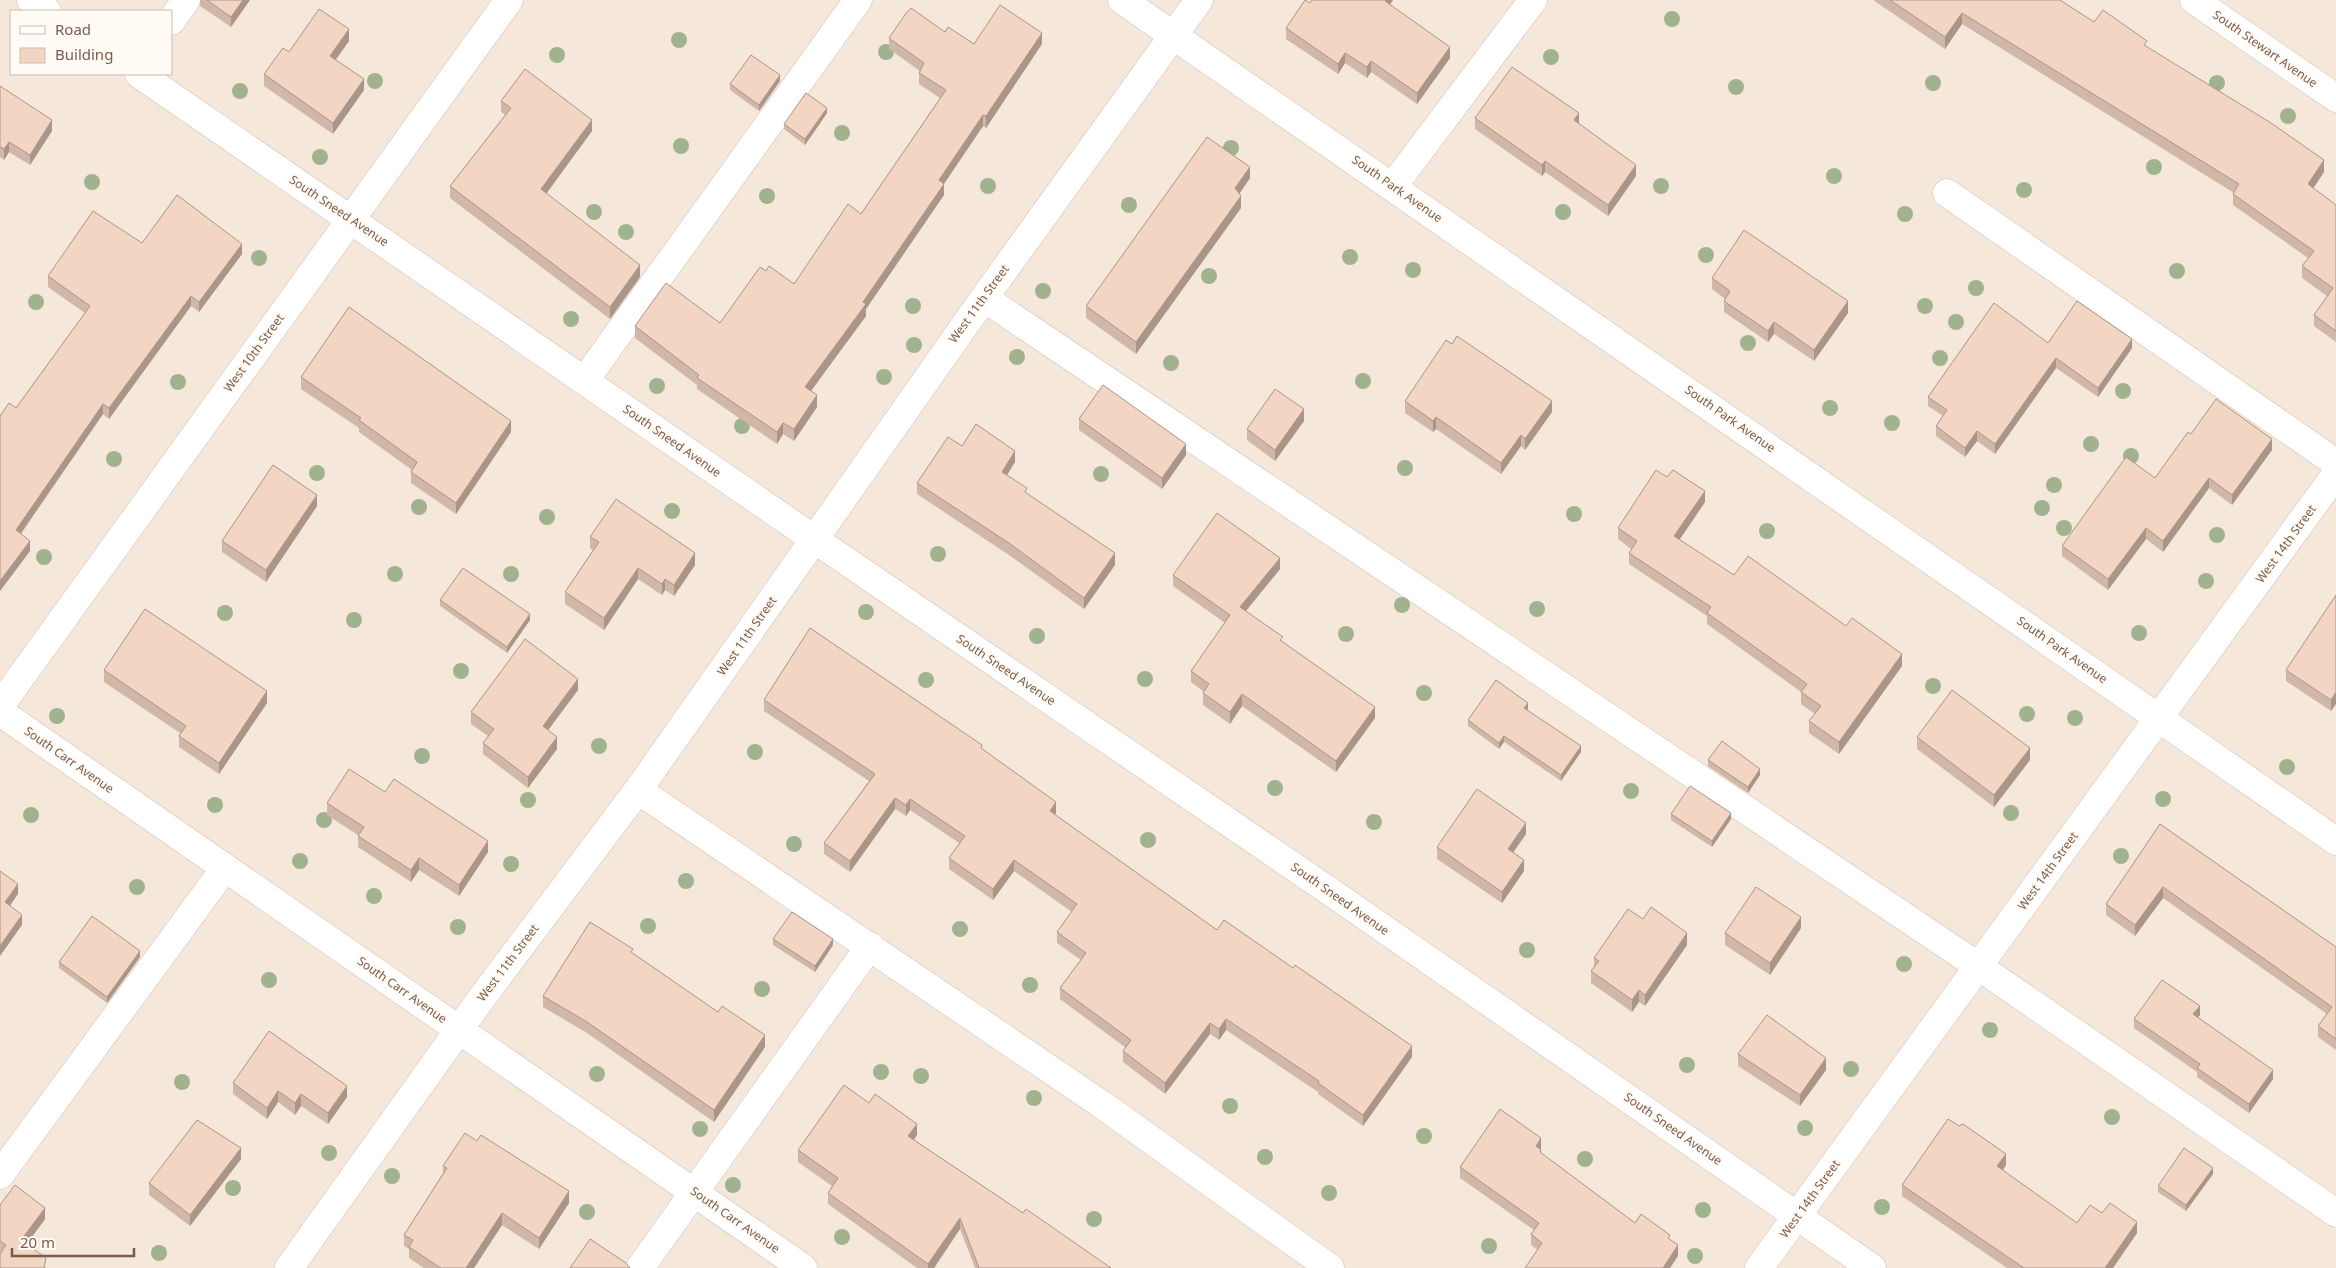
<svg xmlns="http://www.w3.org/2000/svg" width="2336" height="1268" font-family="'Noto Sans',sans-serif">
<style>
.residential{fill:#f5e8da;fill-rule:evenodd}
.lines{fill:none;stroke-linecap:round;stroke-linejoin:round}
.minor-casing{stroke:#d1beb0;stroke-width:29}
.minor{stroke:#fff;stroke-width:28}
.tree{fill:#a0b28e}
.wall{fill:#d1b7a8}
.shaded-wall{fill:#aa9588}
.building{fill:#f3d5c3;stroke:#aa9588}
.labels{text-anchor:middle;stroke-width:4;stroke-linejoin:round;paint-order:stroke}
.street-label{font-size:12px;fill:#7a5c4d;stroke:#fffaf3}
</style>
<rect width="100%" height="100%" fill="#fdf6ec"/>
<!-- residential -->
<path class="residential" d="M0 0H2336V1268H0ZM11 11H171V74H11Z"/>
<g class="lines">
<!-- minor casing -->
<g class="minor-casing">
<g id="minor">
<polyline points="31,0 47,11"/>
<polyline points="1122,0 2336,841"/>
<polyline points="2194,0 2336,98"/>
<polyline points="171,21 186,0"/>
<polyline points="139,74 814,539 1338,897 1872,1268"/>
<polyline points="1393,186 1533,0"/>
<polyline points="1947,193 2336,463"/>
<polyline points="984,298 1978,966 2336,1213"/>
<polyline points="585,380 858,0"/>
<polyline points="0,706 509,0"/>
<polyline points="0,712 803,1268"/>
<polyline points="638,790 1101,1104 1330,1268"/>
<polyline points="0,1175 225,868"/>
<polyline points="289,1268 481,999 638,790 984,298 1199,0"/>
<polyline points="640,1268 870,946"/>
<polyline points="1759,1268 2336,474"/>
</g>
</g>
<!-- minor -->
<use href="#minor" class="minor"/>
</g>
<!-- trees -->
<g class="tree">
<circle cx="1672" cy="19" r="8"/>
<circle cx="679" cy="40" r="8"/>
<circle cx="886" cy="52" r="8"/>
<circle cx="557" cy="55" r="8"/>
<circle cx="1551" cy="57" r="8"/>
<circle cx="375" cy="81" r="8"/>
<circle cx="1933" cy="83" r="8"/>
<circle cx="2217" cy="83" r="8"/>
<circle cx="1736" cy="87" r="8"/>
<circle cx="240" cy="91" r="8"/>
<circle cx="2288" cy="116" r="8"/>
<circle cx="842" cy="133" r="8"/>
<circle cx="681" cy="146" r="8"/>
<circle cx="1231" cy="148" r="8"/>
<circle cx="320" cy="157" r="8"/>
<circle cx="2154" cy="167" r="8"/>
<circle cx="1834" cy="176" r="8"/>
<circle cx="92" cy="182" r="8"/>
<circle cx="988" cy="186" r="8"/>
<circle cx="1661" cy="186" r="8"/>
<circle cx="2024" cy="190" r="8"/>
<circle cx="767" cy="196" r="8"/>
<circle cx="1129" cy="205" r="8"/>
<circle cx="594" cy="212" r="8"/>
<circle cx="1563" cy="212" r="8"/>
<circle cx="1905" cy="214" r="8"/>
<circle cx="626" cy="232" r="8"/>
<circle cx="1706" cy="255" r="8"/>
<circle cx="1350" cy="257" r="8"/>
<circle cx="259" cy="258" r="8"/>
<circle cx="1413" cy="270" r="8"/>
<circle cx="2177" cy="271" r="8"/>
<circle cx="1209" cy="276" r="8"/>
<circle cx="1976" cy="288" r="8"/>
<circle cx="1043" cy="291" r="8"/>
<circle cx="36" cy="302" r="8"/>
<circle cx="913" cy="306" r="8"/>
<circle cx="1925" cy="306" r="8"/>
<circle cx="571" cy="319" r="8"/>
<circle cx="1956" cy="322" r="8"/>
<circle cx="1748" cy="343" r="8"/>
<circle cx="914" cy="345" r="8"/>
<circle cx="1017" cy="357" r="8"/>
<circle cx="1940" cy="358" r="8"/>
<circle cx="1171" cy="363" r="8"/>
<circle cx="884" cy="377" r="8"/>
<circle cx="1363" cy="381" r="8"/>
<circle cx="178" cy="382" r="8"/>
<circle cx="657" cy="386" r="8"/>
<circle cx="2123" cy="391" r="8"/>
<circle cx="1830" cy="408" r="8"/>
<circle cx="1892" cy="423" r="8"/>
<circle cx="742" cy="426" r="8"/>
<circle cx="2091" cy="444" r="8"/>
<circle cx="2131" cy="456" r="8"/>
<circle cx="114" cy="459" r="8"/>
<circle cx="1405" cy="468" r="8"/>
<circle cx="317" cy="473" r="8"/>
<circle cx="1101" cy="474" r="8"/>
<circle cx="2054" cy="485" r="8"/>
<circle cx="419" cy="507" r="8"/>
<circle cx="2042" cy="508" r="8"/>
<circle cx="672" cy="511" r="8"/>
<circle cx="1574" cy="514" r="8"/>
<circle cx="547" cy="517" r="8"/>
<circle cx="2064" cy="528" r="8"/>
<circle cx="1767" cy="531" r="8"/>
<circle cx="2217" cy="535" r="8"/>
<circle cx="938" cy="554" r="8"/>
<circle cx="44" cy="557" r="8"/>
<circle cx="395" cy="574" r="8"/>
<circle cx="511" cy="574" r="8"/>
<circle cx="2206" cy="581" r="8"/>
<circle cx="1402" cy="605" r="8"/>
<circle cx="1537" cy="609" r="8"/>
<circle cx="866" cy="612" r="8"/>
<circle cx="225" cy="613" r="8"/>
<circle cx="354" cy="620" r="8"/>
<circle cx="2139" cy="633" r="8"/>
<circle cx="1346" cy="634" r="8"/>
<circle cx="1037" cy="636" r="8"/>
<circle cx="461" cy="671" r="8"/>
<circle cx="1145" cy="679" r="8"/>
<circle cx="926" cy="680" r="8"/>
<circle cx="1933" cy="686" r="8"/>
<circle cx="1424" cy="693" r="8"/>
<circle cx="2027" cy="714" r="8"/>
<circle cx="57" cy="716" r="8"/>
<circle cx="2075" cy="718" r="8"/>
<circle cx="599" cy="746" r="8"/>
<circle cx="755" cy="752" r="8"/>
<circle cx="422" cy="756" r="8"/>
<circle cx="2287" cy="767" r="8"/>
<circle cx="1275" cy="788" r="8"/>
<circle cx="1631" cy="791" r="8"/>
<circle cx="2163" cy="799" r="8"/>
<circle cx="528" cy="800" r="8"/>
<circle cx="215" cy="805" r="8"/>
<circle cx="2011" cy="813" r="8"/>
<circle cx="31" cy="815" r="8"/>
<circle cx="324" cy="820" r="8"/>
<circle cx="1374" cy="822" r="8"/>
<circle cx="1148" cy="840" r="8"/>
<circle cx="794" cy="844" r="8"/>
<circle cx="2121" cy="856" r="8"/>
<circle cx="300" cy="861" r="8"/>
<circle cx="511" cy="864" r="8"/>
<circle cx="686" cy="881" r="8"/>
<circle cx="137" cy="887" r="8"/>
<circle cx="374" cy="896" r="8"/>
<circle cx="648" cy="926" r="8"/>
<circle cx="458" cy="927" r="8"/>
<circle cx="960" cy="929" r="8"/>
<circle cx="1527" cy="950" r="8"/>
<circle cx="1904" cy="964" r="8"/>
<circle cx="269" cy="980" r="8"/>
<circle cx="1030" cy="985" r="8"/>
<circle cx="762" cy="989" r="8"/>
<circle cx="1990" cy="1030" r="8"/>
<circle cx="1687" cy="1065" r="8"/>
<circle cx="1851" cy="1069" r="8"/>
<circle cx="881" cy="1072" r="8"/>
<circle cx="597" cy="1074" r="8"/>
<circle cx="921" cy="1076" r="8"/>
<circle cx="182" cy="1082" r="8"/>
<circle cx="1034" cy="1098" r="8"/>
<circle cx="1230" cy="1106" r="8"/>
<circle cx="2112" cy="1117" r="8"/>
<circle cx="1805" cy="1128" r="8"/>
<circle cx="700" cy="1129" r="8"/>
<circle cx="1424" cy="1136" r="8"/>
<circle cx="329" cy="1153" r="8"/>
<circle cx="1265" cy="1157" r="8"/>
<circle cx="1585" cy="1159" r="8"/>
<circle cx="392" cy="1176" r="8"/>
<circle cx="733" cy="1185" r="8"/>
<circle cx="233" cy="1188" r="8"/>
<circle cx="1329" cy="1193" r="8"/>
<circle cx="1882" cy="1207" r="8"/>
<circle cx="1703" cy="1210" r="8"/>
<circle cx="587" cy="1212" r="8"/>
<circle cx="1094" cy="1219" r="8"/>
<circle cx="842" cy="1237" r="8"/>
<circle cx="1489" cy="1246" r="8"/>
<circle cx="159" cy="1253" r="8"/>
<circle cx="1695" cy="1256" r="8"/>
</g>
<!-- wall -->
<g class="wall">
<polygon points="200,0 250,0 231,27 200,6"/>
<polygon points="1393,0 1390,4 1450,58 1417,104 1371,72 1367,78 1345,63 1338,74 1286,39 1286,28 1310,3"/>
<polygon points="1873,0 2060,0 2094,22 2147,47 2324,172 2313,188 2336,205 2336,342 2314,326 2314,315 2327,296 2302,278 2302,266 2308,258 2233,205 2233,194 2234,193 1962,24 1945,49"/>
<polygon points="945,32 974,44 1042,44 986,128 983,126 944,184 944,195 866,309 866,316 811,391 817,407 794,441 783,434 777,444 697,389 697,385 635,338 635,326 720,323 766,271 794,284 861,214 940,98 919,84 919,73 920,71 889,49 889,38"/>
<polygon points="349,41 336,60 364,90 333,134 264,86 264,74 289,52"/>
<polygon points="780,81 759,111 730,90 730,84"/>
<polygon points="0,86 52,131 30,165 9,152 4,160 0,157"/>
<polygon points="501,101 592,131 546,193 640,277 610,319 450,198 450,186 505,115 501,112"/>
<polygon points="827,113 805,145 784,129 784,124"/>
<polygon points="1475,118 1579,123 1636,176 1608,216 1545,172 1542,176 1475,129"/>
<polygon points="1250,178 1239,194 1241,208 1136,354 1086,318 1086,306"/>
<polygon points="142,243 242,254 199,312 191,306 109,419 103,414 21,534 30,551 0,591 0,416 16,408 85,313 48,287 48,276"/>
<polygon points="1712,278 1848,313 1814,361 1774,334 1768,342 1724,312 1724,301 1725,299 1712,289"/>
<polygon points="2048,343 2132,348 2098,397 2056,368 1995,454 1977,441 1965,457 1936,436 1936,426 1943,416 1928,406 1928,397"/>
<polygon points="301,377 511,432 456,514 411,483 411,472 412,470 359,432 359,428 301,389"/>
<polygon points="1405,401 1552,412 1525,450 1521,446 1501,474 1436,429 1433,432 1405,413"/>
<polygon points="1079,419 1186,455 1162,489 1079,430"/>
<polygon points="1304,421 1275,461 1247,440 1247,429"/>
<polygon points="2191,434 2272,450 2232,505 2209,488 2163,552 2146,539 2108,590 2062,556 2062,546 2155,478"/>
<polygon points="962,446 1015,462 1007,475 1027,493 1115,565 1084,609 1009,555 917,494 917,483"/>
<polygon points="1705,502 1679,540 1734,575 1902,666 1839,754 1809,733 1809,721 1815,714 1801,704 1801,692 1707,624 1707,616 1629,564 1629,553 1631,549 1618,539 1618,528"/>
<polygon points="317,506 266,582 222,552 222,541"/>
<polygon points="590,537 695,565 674,596 665,590 662,595 638,579 604,630 565,604 565,592 593,550 590,548"/>
<polygon points="1280,569 1246,611 1375,718 1336,772 1242,706 1230,724 1203,705 1203,693 1204,692 1191,682 1191,671 1225,623 1173,586 1173,575"/>
<polygon points="2336,595 2331,711 2286,681 2286,670"/>
<polygon points="440,600 530,620 507,653 440,606"/>
<polygon points="104,670 267,703 219,774 179,747 179,736 180,733 104,682"/>
<polygon points="578,690 548,730 557,749 528,788 483,754 483,743 488,736 471,724 471,712"/>
<polygon points="764,700 982,749 1056,813 1055,815 1217,930 1412,1057 1363,1126 1318,1094 1318,1092 1226,1030 1219,1040 1210,1034 1165,1094 1123,1062 1123,1051 1126,1048 1060,999 1060,988 1081,960 1057,943 1057,932 1072,912 1014,871 993,900 949,869 949,858 959,843 910,810 906,816 895,809 850,872 824,854 824,843 869,781 764,711"/>
<polygon points="1528,709 1527,710 1581,752 1561,781 1504,742 1499,749 1468,726 1468,720"/>
<polygon points="1917,737 2030,760 1994,807 1917,749"/>
<polygon points="1708,760 1760,775 1748,793 1708,766"/>
<polygon points="385,792 488,852 459,896 419,870 411,882 358,847 358,835 327,815 327,803"/>
<polygon points="1671,814 1731,819 1712,847 1671,820"/>
<polygon points="2160,824 2336,947 2336,1050 2318,1037 2318,1026 2327,1014 2163,898 2135,936 2106,915 2106,904"/>
<polygon points="1526,834 1513,852 1524,871 1502,903 1437,859 1437,847"/>
<polygon points="1643,919 1687,945 1645,1006 1639,1002 1632,1012 1591,983 1591,971 1594,967 1594,958"/>
<polygon points="1801,928 1770,975 1725,945 1725,933"/>
<polygon points="773,939 833,945 815,972 773,945"/>
<polygon points="633,953 765,1047 714,1122 587,1033 543,1007 543,996"/>
<polygon points="140,957 107,1003 59,968 59,962"/>
<polygon points="2200,1015 2198,1017 2273,1079 2249,1113 2197,1077 2197,1072 2134,1028 2134,1019"/>
<polygon points="1738,1054 1826,1070 1800,1106 1738,1066"/>
<polygon points="233,1083 347,1097 328,1124 301,1106 295,1115 278,1102 267,1119 233,1094"/>
<polygon points="917,1135 914,1140 1023,1213 1111,1268 975,1268 960,1229 934,1268 917,1268 828,1204 828,1193 832,1186 798,1162 798,1150"/>
<polygon points="1541,1149 1541,1153 1635,1223 1670,1239 1678,1256 1670,1268 1525,1268 1538,1250 1531,1245 1531,1234 1534,1230 1460,1178 1460,1167"/>
<polygon points="241,1159 190,1226 149,1195 149,1183"/>
<polygon points="2006,1165 2003,1170 2077,1223 2102,1213 2137,1233 2113,1268 2007,1268 1902,1196 1902,1185"/>
<polygon points="443,1166 569,1203 539,1249 502,1225 474,1268 424,1268 409,1258 409,1249 404,1246 404,1235 443,1173"/>
<polygon points="2213,1174 2186,1211 2158,1192 2158,1186"/>
<polygon points="0,1205 45,1219 26,1244 46,1268 0,1252"/>
</g>
<!-- shaded-wall -->
<g class="shaded-wall">
<polygon points="243,0 250,0 231,27 231,17"/>
<polygon points="1386,0 1393,0 1385,11"/>
<polygon points="1962,13 1962,24 1945,49 1945,37"/>
<polygon points="349,29 349,41 330,67 330,56"/>
<polygon points="1042,33 1042,44 986,128 986,116"/>
<polygon points="1450,47 1450,58 1417,104 1417,93"/>
<polygon points="1345,53 1345,63 1338,74 1338,64"/>
<polygon points="1371,61 1371,72 1367,78 1367,67"/>
<polygon points="780,75 780,81 759,111 759,105"/>
<polygon points="364,79 364,90 333,134 333,123"/>
<polygon points="827,108 827,113 805,145 805,139"/>
<polygon points="1579,113 1579,125 1574,120"/>
<polygon points="983,115 983,126 939,191 939,180"/>
<polygon points="52,120 52,131 30,165 30,155"/>
<polygon points="592,120 592,131 541,201 541,189"/>
<polygon points="9,142 9,152 4,160 4,149"/>
<polygon points="2324,160 2324,172 2308,196 2308,184"/>
<polygon points="1545,161 1545,172 1542,176 1542,165"/>
<polygon points="1636,165 1636,176 1608,216 1608,205"/>
<polygon points="1250,167 1250,178 1235,200 1235,188"/>
<polygon points="944,184 944,195 866,309 866,316 805,399 805,387"/>
<polygon points="1241,196 1241,208 1136,354 1136,342"/>
<polygon points="242,244 242,254 199,312 199,302"/>
<polygon points="640,265 640,277 610,319 610,307"/>
<polygon points="191,296 191,306 109,419 109,408"/>
<polygon points="1848,301 1848,313 1814,361 1814,350"/>
<polygon points="1774,322 1774,334 1768,342 1768,331"/>
<polygon points="2132,339 2132,348 2098,397 2098,388"/>
<polygon points="2056,358 2056,368 1995,454 1995,444"/>
<polygon points="817,395 817,407 794,441 794,429"/>
<polygon points="1552,401 1552,412 1525,450 1525,439"/>
<polygon points="103,404 103,414 16,540 16,530"/>
<polygon points="1304,409 1304,421 1275,461 1275,450"/>
<polygon points="1436,417 1436,429 1433,432 1433,421"/>
<polygon points="511,421 511,432 456,514 456,503"/>
<polygon points="783,423 783,434 777,444 777,432"/>
<polygon points="1977,431 1977,441 1965,457 1965,448"/>
<polygon points="1521,435 1521,446 1501,474 1501,463"/>
<polygon points="2272,439 2272,450 2232,505 2232,495"/>
<polygon points="1186,444 1186,455 1162,489 1162,478"/>
<polygon points="1015,451 1015,462 1002,483 1002,472"/>
<polygon points="2209,478 2209,488 2163,552 2163,541"/>
<polygon points="1705,491 1705,502 1674,548 1674,536"/>
<polygon points="317,495 317,506 266,582 266,570"/>
<polygon points="2146,528 2146,539 2108,590 2108,579"/>
<polygon points="30,541 30,551 0,591 0,581"/>
<polygon points="695,553 695,565 674,596 674,585"/>
<polygon points="1115,553 1115,565 1084,609 1084,598"/>
<polygon points="1280,558 1280,569 1240,618 1240,607"/>
<polygon points="638,568 638,579 604,630 604,618"/>
<polygon points="665,579 665,590 662,595 662,584"/>
<polygon points="530,614 530,620 507,653 507,647"/>
<polygon points="1902,654 1902,666 1839,754 1839,742"/>
<polygon points="578,679 578,690 543,737 543,726"/>
<polygon points="267,691 267,703 219,774 219,763"/>
<polygon points="2336,692 2336,704 2331,711 2331,700"/>
<polygon points="1242,694 1242,706 1230,724 1230,712"/>
<polygon points="1528,703 1528,709 1524,714 1524,708"/>
<polygon points="1375,707 1375,718 1336,772 1336,761"/>
<polygon points="1504,736 1504,742 1499,749 1499,743"/>
<polygon points="557,737 557,749 528,788 528,777"/>
<polygon points="1581,746 1581,752 1561,781 1561,775"/>
<polygon points="2030,748 2030,760 1994,807 1994,795"/>
<polygon points="1760,769 1760,775 1748,793 1748,787"/>
<polygon points="895,798 895,809 850,872 850,861"/>
<polygon points="910,799 910,810 906,816 906,805"/>
<polygon points="1056,802 1056,813 1050,822 1050,811"/>
<polygon points="1731,813 1731,819 1712,847 1712,841"/>
<polygon points="1526,823 1526,834 1508,860 1508,849"/>
<polygon points="488,841 488,852 459,896 459,885"/>
<polygon points="419,858 419,870 411,882 411,870"/>
<polygon points="1014,860 1014,871 993,900 993,889"/>
<polygon points="1524,860 1524,871 1502,903 1502,892"/>
<polygon points="18,884 18,894 5,913 5,902"/>
<polygon points="2163,887 2163,898 2135,936 2135,925"/>
<polygon points="22,915 22,925 0,956 0,946"/>
<polygon points="1801,917 1801,928 1770,975 1770,963"/>
<polygon points="1687,933 1687,945 1645,1006 1645,995"/>
<polygon points="833,939 833,945 815,972 815,966"/>
<polygon points="140,951 140,957 107,1003 107,997"/>
<polygon points="1639,990 1639,1002 1632,1012 1632,1000"/>
<polygon points="2200,1006 2200,1015 2193,1023 2193,1014"/>
<polygon points="1226,1019 1226,1030 1219,1040 1219,1029"/>
<polygon points="1210,1023 1210,1034 1165,1094 1165,1083"/>
<polygon points="765,1035 765,1047 714,1122 714,1110"/>
<polygon points="1412,1046 1412,1057 1363,1126 1363,1115"/>
<polygon points="1826,1058 1826,1070 1800,1106 1800,1095"/>
<polygon points="2273,1070 2273,1079 2249,1113 2249,1104"/>
<polygon points="347,1086 347,1097 328,1124 328,1113"/>
<polygon points="278,1091 278,1102 267,1119 267,1108"/>
<polygon points="301,1094 301,1106 295,1115 295,1103"/>
<polygon points="917,1124 917,1135 908,1147 908,1136"/>
<polygon points="1541,1138 1541,1149 1536,1157 1536,1146"/>
<polygon points="241,1148 241,1159 190,1226 190,1215"/>
<polygon points="2006,1154 2006,1165 1997,1178 1997,1166"/>
<polygon points="2213,1168 2213,1174 2186,1211 2186,1205"/>
<polygon points="569,1191 569,1203 539,1249 539,1238"/>
<polygon points="45,1208 45,1219 21,1252 21,1240"/>
<polygon points="502,1213 502,1225 474,1268 466,1268"/>
<polygon points="960,1218 960,1229 934,1268 928,1268 928,1264"/>
<polygon points="2137,1222 2137,1233 2113,1268 2105,1268"/>
<polygon points="1678,1245 1678,1256 1670,1268 1663,1268"/>
</g>
<!-- building -->
<g class="building">
<polygon points="207,0 243,0 231,17"/>
<polygon points="1305,0 1310,3 1312,0 1386,0 1385,1 1450,47 1417,93 1371,61 1367,67 1345,53 1338,64 1286,28"/>
<polygon points="1890,0 2060,0 2094,22 2103,10 2147,41 2144,45 2271,123 2324,160 2308,184 2336,205 2336,331 2314,315 2333,288 2302,266 2314,251 2233,194 2239,184 1962,13 1945,37"/>
<polygon points="1000,5 1042,33 986,116 983,115 939,180 944,184 863,302 866,304 805,387 817,395 794,429 783,423 777,432 697,378 699,375 635,326 666,283 720,323 760,267 766,271 769,266 794,284 848,204 861,214 946,90 919,73 924,63 889,38 907,12 911,8 945,32 948,27 974,44"/>
<polygon points="319,9 349,29 330,56 364,79 333,123 264,74 283,48 289,52"/>
<polygon points="751,55 780,75 759,105 730,84"/>
<polygon points="1512,67 1579,113 1574,120 1636,165 1608,205 1545,161 1542,165 1475,118"/>
<polygon points="525,69 592,120 541,189 640,265 610,307 450,186 511,108 501,101"/>
<polygon points="0,86 52,120 30,155 9,142 4,149 0,147"/>
<polygon points="806,93 827,108 805,139 784,124"/>
<polygon points="1207,137 1250,167 1235,188 1241,196 1136,342 1086,306"/>
<polygon points="177,195 242,244 199,302 191,296 109,408 103,404 16,530 30,541 0,581 0,416 9,403 16,408 90,306 48,276 93,211 142,243"/>
<polygon points="1744,230 1848,301 1814,350 1774,322 1768,331 1724,301 1730,291 1712,278"/>
<polygon points="2077,301 2132,339 2098,388 2056,358 1995,444 1977,431 1965,448 1936,426 1947,410 1928,397 1994,303 2048,343"/>
<polygon points="349,307 511,421 456,503 411,472 417,462 359,420 361,418 301,377"/>
<polygon points="1457,336 1552,401 1525,439 1521,435 1501,463 1436,417 1433,421 1405,401 1446,340 1452,344"/>
<polygon points="1103,385 1186,444 1162,478 1079,419"/>
<polygon points="1275,389 1304,409 1275,450 1247,429"/>
<polygon points="2216,399 2272,439 2232,495 2209,478 2163,541 2146,528 2108,579 2062,546 2126,457 2155,478 2188,432 2191,434"/>
<polygon points="976,424 1015,451 1002,472 1027,488 1025,492 1115,553 1084,598 1009,543 917,483 948,437 962,446"/>
<polygon points="273,465 317,495 266,570 222,541"/>
<polygon points="1656,470 1667,477 1673,470 1705,491 1674,536 1734,575 1748,556 1846,626 1852,618 1902,654 1839,742 1809,721 1821,706 1801,692 1807,684 1707,613 1711,607 1629,553 1637,541 1618,528"/>
<polygon points="616,499 695,553 674,585 665,579 662,584 638,568 604,618 565,592 599,542 590,537"/>
<polygon points="1217,513 1280,558 1240,607 1283,637 1280,640 1375,707 1336,761 1242,694 1230,712 1203,693 1209,684 1191,671 1230,615 1173,575"/>
<polygon points="463,568 530,614 507,647 440,600"/>
<polygon points="2336,595 2336,692 2331,700 2286,670"/>
<polygon points="145,609 267,691 219,763 179,736 186,726 104,670"/>
<polygon points="810,628 982,745 981,748 1056,802 1050,811 1217,930 1224,920 1293,968 1295,965 1412,1046 1363,1115 1318,1083 1319,1081 1226,1019 1219,1029 1210,1023 1165,1083 1123,1051 1131,1040 1060,988 1086,953 1057,932 1077,904 1014,860 993,889 949,858 965,836 910,799 906,805 895,798 850,861 824,843 875,774 764,700"/>
<polygon points="525,639 578,679 543,726 557,737 528,777 483,743 494,729 471,712"/>
<polygon points="1496,680 1528,703 1524,708 1581,746 1561,775 1504,736 1499,743 1468,720"/>
<polygon points="1952,690 2030,748 1994,795 1917,737"/>
<polygon points="1722,741 1760,769 1748,787 1708,760"/>
<polygon points="349,769 385,792 394,779 488,841 459,885 419,858 411,870 358,836 364,827 327,803"/>
<polygon points="1690,786 1731,813 1712,841 1671,814"/>
<polygon points="1477,789 1526,823 1508,849 1524,860 1502,892 1437,847"/>
<polygon points="2160,824 2336,947 2336,1039 2318,1026 2332,1007 2163,887 2135,925 2106,904"/>
<polygon points="0,871 18,884 5,902 22,915 0,946"/>
<polygon points="1756,887 1801,917 1770,963 1725,933"/>
<polygon points="1651,907 1687,933 1645,995 1639,990 1632,1000 1591,971 1599,961 1594,958 1628,909 1643,919"/>
<polygon points="792,912 833,939 815,966 773,939"/>
<polygon points="92,916 140,951 107,997 59,962"/>
<polygon points="590,922 633,949 631,952 718,1012 722,1006 765,1035 714,1110 587,1022 543,996"/>
<polygon points="2162,980 2200,1006 2193,1014 2273,1070 2249,1104 2197,1068 2200,1064 2134,1019"/>
<polygon points="1767,1015 1826,1058 1800,1095 1738,1054"/>
<polygon points="269,1031 347,1086 328,1113 301,1094 295,1103 278,1091 267,1108 233,1083"/>
<polygon points="844,1085 869,1103 875,1094 917,1124 908,1136 1023,1213 1026,1209 1111,1268 979,1268 960,1218 928,1264 828,1193 838,1178 798,1150"/>
<polygon points="1500,1109 1541,1138 1536,1146 1541,1150 1540,1152 1635,1223 1641,1214 1670,1235 1668,1238 1678,1245 1663,1268 1525,1268 1542,1243 1531,1234 1539,1223 1460,1167"/>
<polygon points="1948,1119 1959,1126 1963,1124 2006,1154 1997,1166 2077,1223 2090,1205 2102,1213 2110,1203 2137,1222 2105,1268 2024,1268 1902,1185"/>
<polygon points="197,1120 241,1148 190,1215 149,1183"/>
<polygon points="465,1133 477,1141 481,1135 569,1191 539,1238 502,1213 466,1268 441,1268 409,1247 413,1240 404,1235 447,1168 443,1166"/>
<polygon points="2184,1148 2213,1168 2186,1205 2158,1186"/>
<polygon points="15,1185 45,1208 21,1240 46,1258 44,1268 0,1268 0,1254 6,1245 0,1241 0,1205"/>
<polygon points="590,1239 626,1263 630,1268 570,1268"/>
</g>
<g class="labels">
<!-- street labels -->
<g class="street-label">
<text transform="translate(2265 49) rotate(35)" y="4">South Stewart Avenue</text>
<text transform="translate(1397 189) rotate(35)" y="4">South Park Avenue</text>
<text transform="translate(339 211) rotate(34)" y="4">South Sneed Avenue</text>
<text transform="translate(979 304) rotate(-54)" y="4">West 11th Street</text>
<text transform="translate(254 353) rotate(-54)" y="4">West 10th Street</text>
<text transform="translate(1730 419) rotate(35)" y="4">South Park Avenue</text>
<text transform="translate(672 441) rotate(35)" y="4">South Sneed Avenue</text>
<text transform="translate(2286 544) rotate(-54)" y="4">West 14th Street</text>
<text transform="translate(747 636) rotate(-55)" y="4">West 11th Street</text>
<text transform="translate(2062 650) rotate(35)" y="4">South Park Avenue</text>
<text transform="translate(1006 670) rotate(34)" y="4">South Sneed Avenue</text>
<text transform="translate(69 760) rotate(35)" y="4">South Carr Avenue</text>
<text transform="translate(2048 871) rotate(-54)" y="4">West 14th Street</text>
<text transform="translate(1340 899) rotate(35)" y="4">South Sneed Avenue</text>
<text transform="translate(508 963) rotate(-53)" y="4">West 11th Street</text>
<text transform="translate(402 990) rotate(35)" y="4">South Carr Avenue</text>
<text transform="translate(1673 1129) rotate(35)" y="4">South Sneed Avenue</text>
<text transform="translate(1810 1199) rotate(-54)" y="4">West 14th Street</text>
<text transform="translate(735 1220) rotate(35)" y="4">South Carr Avenue</text>
</g>
</g>
<!-- legend -->
<rect x="10" y="10" width="162" height="65" fill="#fffaf3" stroke="#cabbb1"/>
<rect x="20" y="26" width="25" height="8" fill="#ffffff" stroke="#cabbb1"/>
<text x="55" y="35" font-size="15" fill="#7a5c4d">Road</text>
<rect x="20" y="48" width="25" height="15" fill="#f3d5c3" stroke="#cabbb1"/>
<text x="55" y="60" font-size="15" fill="#7a5c4d">Building</text>
<!-- scale -->
<path d="M12 1248v8h122v-8" fill="none" stroke="#7a5c4d" stroke-width="2.5"/>
<text x="20" y="1248" font-size="15" fill="#7a5c4d" stroke="#fffaf3" stroke-width="4" paint-order="stroke">20 m</text>
</svg>
